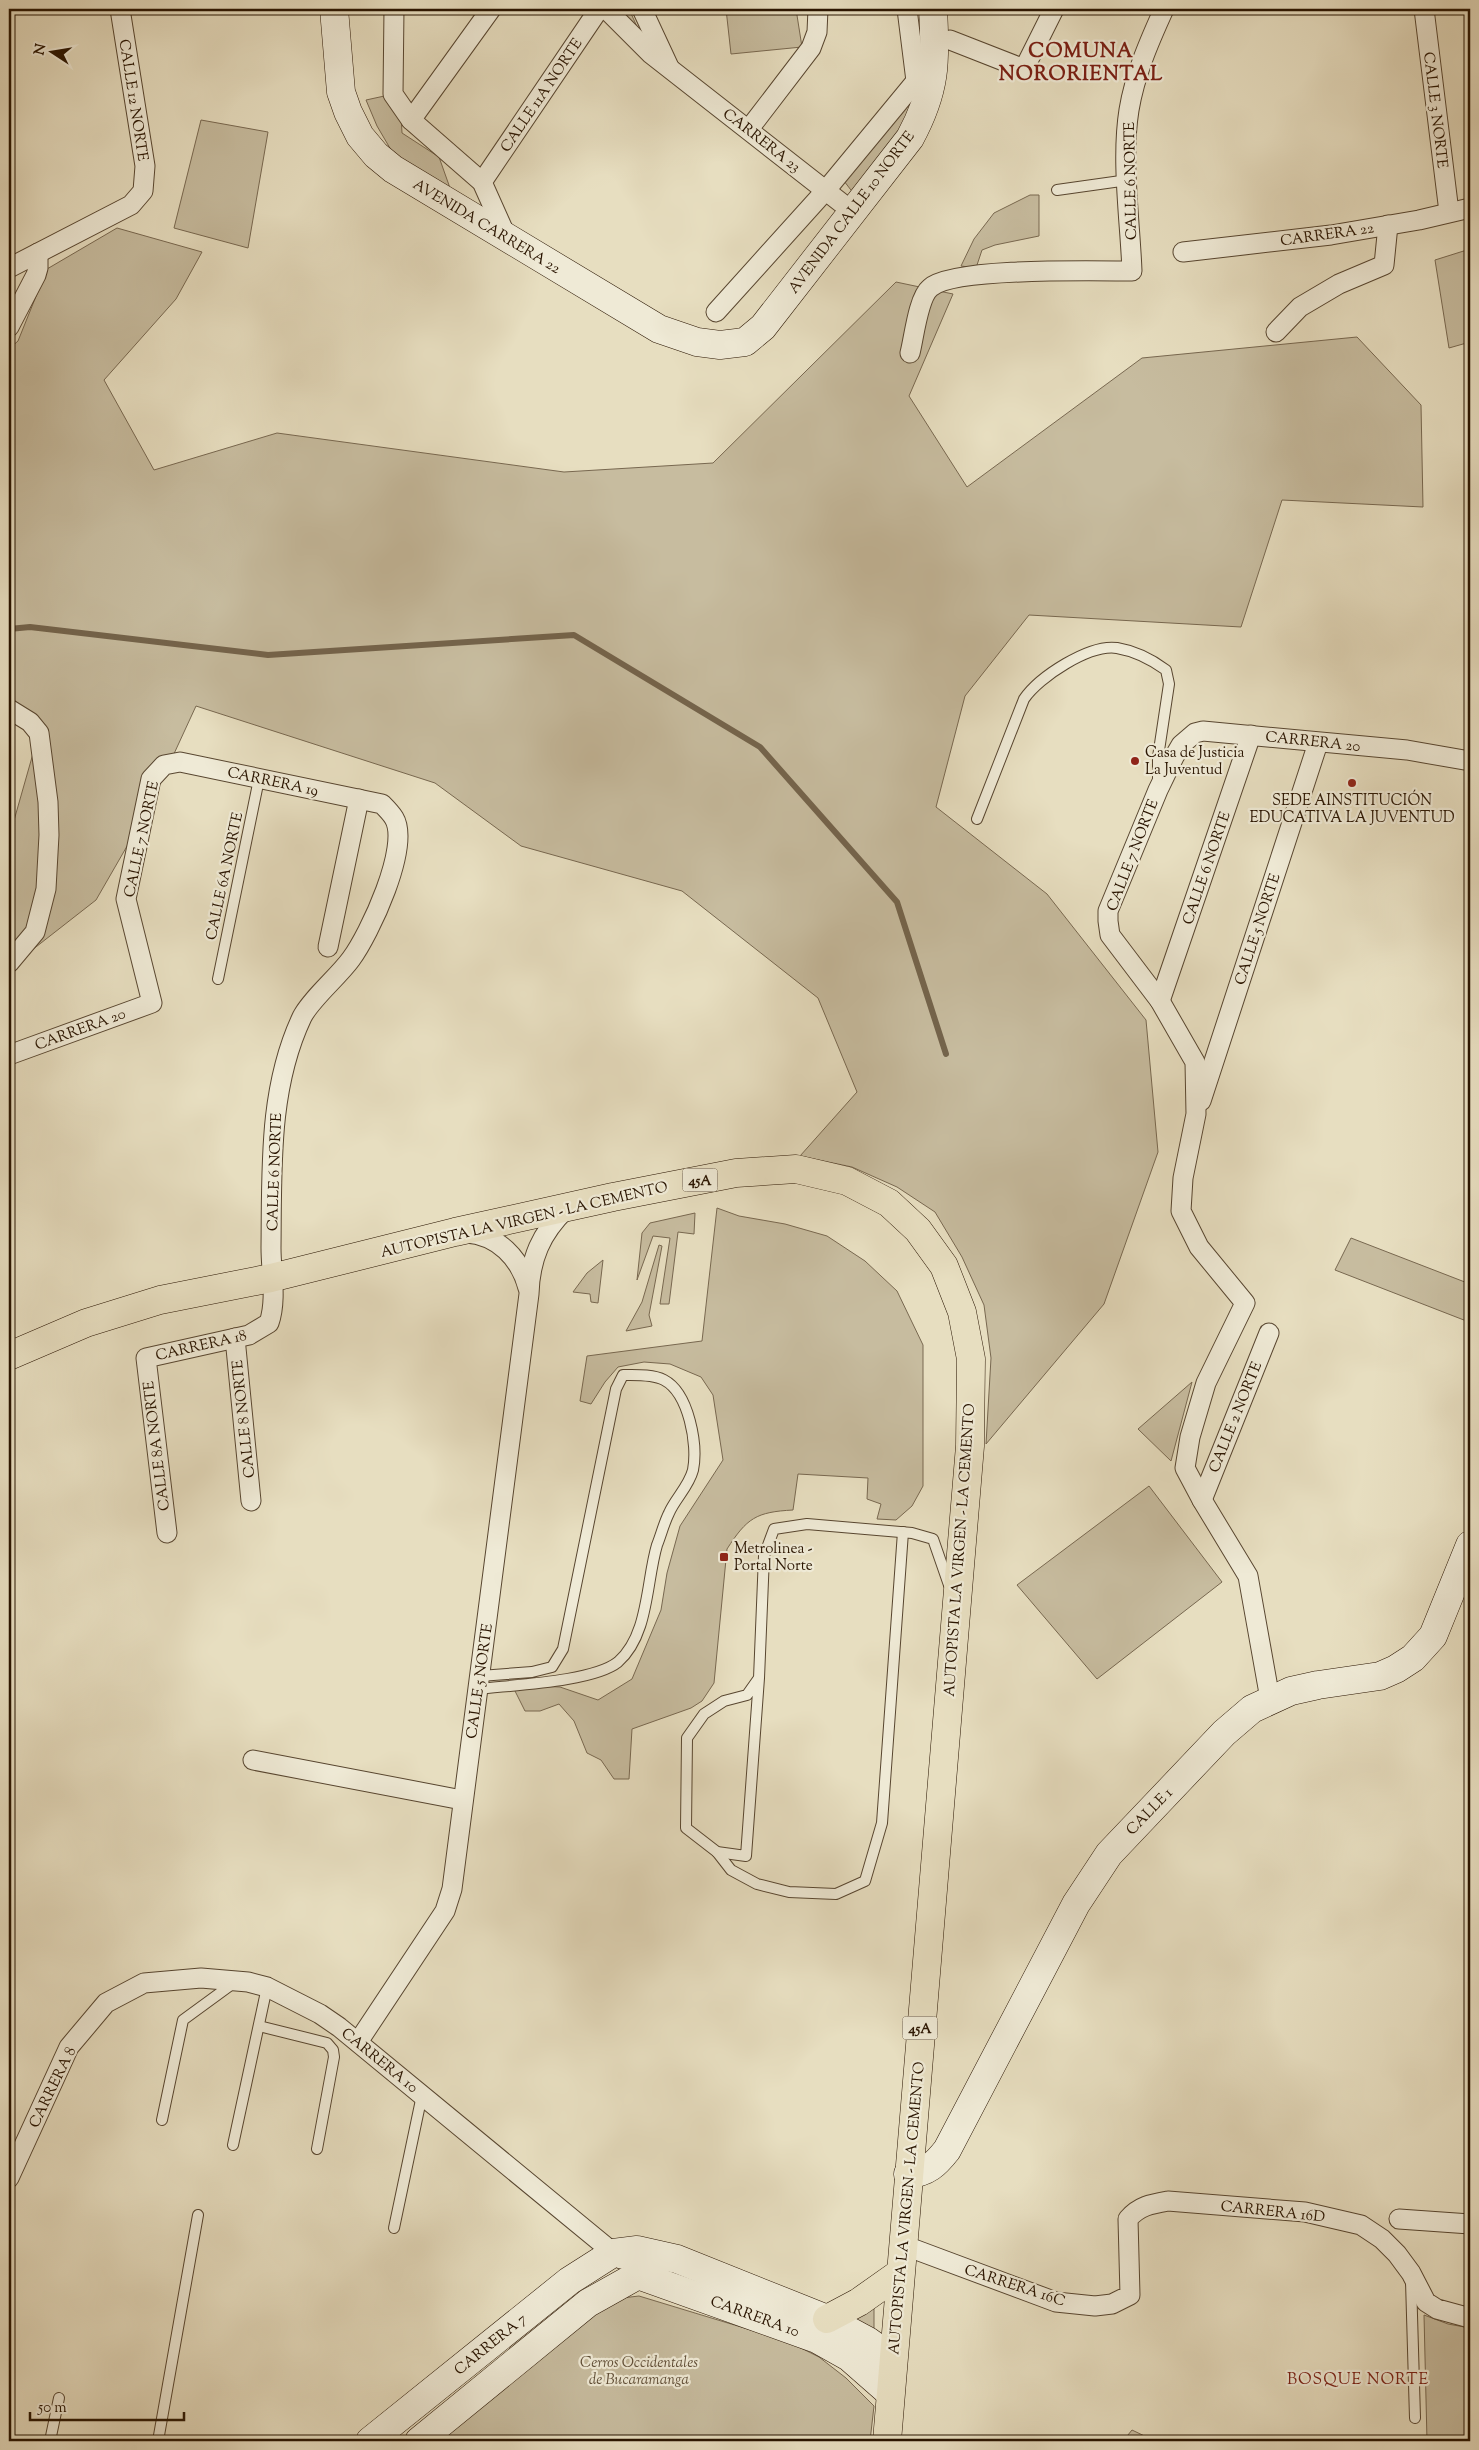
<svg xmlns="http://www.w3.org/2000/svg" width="1479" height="2450" font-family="'Sorts Mill Goudy',serif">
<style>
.green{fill:#c7bc9f;stroke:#786850}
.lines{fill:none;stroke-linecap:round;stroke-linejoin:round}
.stream{stroke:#74644c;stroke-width:6}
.lane-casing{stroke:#584630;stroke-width:12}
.street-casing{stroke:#584630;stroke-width:21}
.secondary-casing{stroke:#291400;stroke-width:29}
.primary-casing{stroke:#291400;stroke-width:29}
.lane{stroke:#efead6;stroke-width:10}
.street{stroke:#efead6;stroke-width:19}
.secondary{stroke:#efead6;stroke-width:28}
.primary{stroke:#e7dec0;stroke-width:28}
.poi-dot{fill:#8f2418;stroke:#efead6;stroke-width:2}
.labels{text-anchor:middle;stroke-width:4.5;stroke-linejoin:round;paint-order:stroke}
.shield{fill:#efead6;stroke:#645440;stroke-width:1}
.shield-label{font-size:14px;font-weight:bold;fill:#291400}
.street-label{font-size:15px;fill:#291400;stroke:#efead6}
.poi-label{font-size:15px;fill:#291400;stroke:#efead6;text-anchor:start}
.park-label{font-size:15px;font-style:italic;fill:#604f38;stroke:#efead6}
.neighbourhood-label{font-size:16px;letter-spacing:1px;fill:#7a1f14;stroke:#efead6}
.district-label{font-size:20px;font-weight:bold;letter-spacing:1px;fill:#7a1f14;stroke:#efead6}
</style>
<rect width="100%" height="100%" fill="#e7dec0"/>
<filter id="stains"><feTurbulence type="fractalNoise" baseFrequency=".004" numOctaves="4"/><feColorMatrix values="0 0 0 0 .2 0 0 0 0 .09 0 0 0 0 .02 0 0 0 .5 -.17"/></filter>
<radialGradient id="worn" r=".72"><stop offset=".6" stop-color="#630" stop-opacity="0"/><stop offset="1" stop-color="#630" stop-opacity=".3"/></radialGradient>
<!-- green -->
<g class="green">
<polygon points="618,9 629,9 643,40"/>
<polygon points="726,9 796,9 802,47 731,54"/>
<polygon points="389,95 401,115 402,133 439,157 450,188 394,155 377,126 366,100"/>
<polygon points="914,95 908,124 854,194 844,181"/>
<polygon points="201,120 268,132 248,248 174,228"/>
<polygon points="1030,195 1039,195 1039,236 995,245 982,250 976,268 961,266 974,239 994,213"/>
<polygon points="117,228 202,252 176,299 104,380 154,470 277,433 564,472 713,463 896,282 953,294 909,396 967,487 1142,358 1357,337 1421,405 1423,507 1282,500 1241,627 1029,615 965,696 936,807 1047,894 1146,1020 1158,1152 1104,1304 986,1444 991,1358 984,1305 962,1257 935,1212 897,1187 852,1167 800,1156 857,1092 818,998 682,891 521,846 435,783 196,706 149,808 96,900 9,968 9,838 40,729 9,712 9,349 18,341 47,269"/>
<polygon points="1470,249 1470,342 1449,348 1435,260"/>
<path d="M717 1208 739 1216 785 1224 827 1236 865 1261 897 1291 923 1345V1486L912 1506 896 1520 877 1519 881 1504 867 1499 868 1478 798 1474 793 1510C756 1512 747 1518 727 1549L714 1683 702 1701 691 1708 632 1729 629 1779H614L601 1760 587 1753 574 1721 559 1704 540 1711H525L512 1685 560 1687 598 1700 632 1679 661 1610 667 1573 680 1526 723 1460 713 1395 701 1377 670 1364 644 1362 618 1367 605 1382 591 1404 580 1401 587 1356 702 1341Z"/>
<polygon points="695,1213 694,1234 678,1232 669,1304 660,1304 670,1238 653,1236 637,1280 642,1233 650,1223"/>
<polygon points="1351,1238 1470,1284 1469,1322 1335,1270"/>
<polygon points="659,1245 662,1246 649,1315 652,1326 626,1331 642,1302"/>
<polygon points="603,1260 598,1303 591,1302 590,1294 573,1292 587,1273"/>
<polygon points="1192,1382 1171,1461 1138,1429"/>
<polygon points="1149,1486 1222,1582 1097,1679 1017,1585"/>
<polygon points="639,2296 787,2341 819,2357 846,2378 874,2406 870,2441 435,2441 603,2307 622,2298"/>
<polygon points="874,2304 874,2333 851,2320"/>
<polygon points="1424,2315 1448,2324 1470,2328 1470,2441 1427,2441"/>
<polygon points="1132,2430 1155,2441 1123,2441"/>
</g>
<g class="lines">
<!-- stream -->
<polyline class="stream" points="9,629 30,627 268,655 574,635 760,747 897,902 946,1054"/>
<!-- lane casing -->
<g class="lane-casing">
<g id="lane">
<polyline points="1057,190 1128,180"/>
<path d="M977 819 1024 699C1039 677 1089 644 1117 648 1135 651 1151 659 1166 670L1169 684 1158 757V782"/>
<polyline points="218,979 259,779"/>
<polyline points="759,1678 746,1856 717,1852 686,1828 687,1738 704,1714 724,1701 747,1695 759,1678 764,1556 774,1529 807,1524 912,1533 933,1539 949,1585"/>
<path d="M478 1689C511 1685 593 1682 618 1662 649 1635 646 1582 657 1545 661 1535 664 1523 669 1513 675 1499 689 1486 693 1470 698 1445 689 1393 664 1380 653 1374 635 1375 623 1375L616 1389 563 1649 552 1667 532 1672 480 1676"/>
<polyline points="717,1852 731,1870 757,1884 789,1892 836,1894 865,1881 882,1823 903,1532"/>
<polyline points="259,2026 327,2043 333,2050 334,2057 317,2149"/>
<polyline points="162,2120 183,2020 235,1982"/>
<polyline points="233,2145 267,1987"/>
<polyline points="394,2228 422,2095"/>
<polyline points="1411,2281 1415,2418"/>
<polyline points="50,2441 59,2398"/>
<polyline points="158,2441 198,2215"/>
</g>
</g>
<!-- street casing -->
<g class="street-casing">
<g id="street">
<polyline points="394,9 393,94 411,120 482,182 507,238"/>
<polyline points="606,9 651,54 853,212"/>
<polyline points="642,9 669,67"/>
<polyline points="1424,9 1449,212"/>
<polyline points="950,40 1024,69 1054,9"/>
<polyline points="411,120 491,9"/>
<polyline points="749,129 811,48 817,32 818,9"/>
<polyline points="482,182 599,9"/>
<polyline points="1183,252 1331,235 1419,220 1470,208"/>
<polyline points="9,268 131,205 143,191 145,166 120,9"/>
<polyline points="716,312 826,190 916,81 907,9"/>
<polyline points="9,327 36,275 38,268 38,253"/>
<polyline points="1276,332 1300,307 1339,284 1384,265 1388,225"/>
<path d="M910 353C914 338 918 298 930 288 952 267 1096 271 1132 271 1130 220 1121 160 1129 110 1135 74 1149 42 1164 9"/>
<polyline points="9,709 30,722 39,733 48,802 49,835 46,889 35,932 9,963"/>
<polyline points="328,947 359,799"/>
<polyline points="1160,1001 1251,735"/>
<path d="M9 1055 152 1003 126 899 151 779 164 765 180 762 382 804C386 808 391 813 394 818 411 846 369 935 351 959 338 977 311 999 302 1017 268 1089 272 1170 271 1248 271 1272 277 1300 269 1323L249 1335 146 1358 167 1533"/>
<polyline points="1201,1101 1318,743"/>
<path d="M466 1233C498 1235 520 1258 528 1288"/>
<polyline points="235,1338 251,1501"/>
<polyline points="1202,1500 1269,1333"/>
<polyline points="1270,1699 1248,1576 1202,1500 1185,1468 1190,1437 1206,1383 1245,1303 1199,1247 1181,1211 1183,1178 1196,1114 1195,1062 1160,1001 1110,935 1108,921 1108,911 1158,790 1174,757 1181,745 1195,733 1203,731 1407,750 1470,761"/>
<polyline points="253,1760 462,1800"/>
<path d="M358 2042 445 1911 452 1889 529 1294C530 1259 541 1233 566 1209"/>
<polyline points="9,2178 69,2047 106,2003 144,1983 201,1978 248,1982 267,1987 320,2014 339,2027 621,2259"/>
<polyline points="1399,2219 1470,2224"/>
<path d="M903 2245 1056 2302 1095 2306 1112 2304 1130 2295 1128 2219C1139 2206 1151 2204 1168 2201L1305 2212 1361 2225 1382 2239 1397 2254 1411 2273 1426 2302 1437 2309 1470 2318"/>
</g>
</g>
<!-- secondary casing -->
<g class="secondary-casing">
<g id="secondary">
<path d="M334 9 341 92 348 112 360 136 376 155 393 169 659 329 697 342 720 345 745 342 763 327 910 138C936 90 936 62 933 9"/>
<path d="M908 2174C927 2173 936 2164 947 2150L1076 1904 1109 1854 1224 1733 1252 1709 1291 1691 1318 1685 1380 1676 1396 1669 1413 1658 1433 1636 1470 1545"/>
<polyline points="370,2441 569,2281 613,2253 637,2250 677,2259 827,2319 868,2341 893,2359"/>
<polyline points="419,2441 588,2303 638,2275 817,2339 849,2357 890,2393"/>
</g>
</g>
<!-- primary casing -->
<g class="primary-casing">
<g id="primary">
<polyline points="9,1356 86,1323 160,1300 271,1278 455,1232 613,1197 736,1173 796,1169 847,1181 889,1203 918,1230 944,1266 962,1312 971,1359 970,1446 887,2441"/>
<polyline points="827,2319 859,2302 900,2273"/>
</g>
</g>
<!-- lane -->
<use href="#lane" class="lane"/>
<!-- street -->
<use href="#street" class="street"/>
<!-- secondary -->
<use href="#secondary" class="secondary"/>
<!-- primary -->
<use href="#primary" class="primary"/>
</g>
<!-- markers -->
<g class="poi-dot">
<circle cx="1135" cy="761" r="5"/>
<circle cx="1352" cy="783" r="5"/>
<rect x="719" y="1552" width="10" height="10" rx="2.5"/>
</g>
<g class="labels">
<!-- shield labels -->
<g class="shield">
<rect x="682.5" y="1168.5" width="35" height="23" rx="4"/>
<rect x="902.5" y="2016.5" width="35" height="23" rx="4"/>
</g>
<g class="shield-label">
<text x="700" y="1185">45A</text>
<text x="920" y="2033">45A</text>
</g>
<!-- street labels -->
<g class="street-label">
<text transform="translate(541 95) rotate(-56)" y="5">CALLE 11A NORTE</text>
<text transform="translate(134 100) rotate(81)" y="5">CALLE 12 NORTE</text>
<text transform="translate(1436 110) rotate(83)" y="5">CALLE 3 NORTE</text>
<text transform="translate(762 140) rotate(38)" y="5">CARRERA 23</text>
<text transform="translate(1130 181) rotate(-91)" y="5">CALLE 6 NORTE</text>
<text transform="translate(851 212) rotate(-53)" y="5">AVENIDA CALLE 10 NORTE</text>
<text transform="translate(487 226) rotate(31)" y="5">AVENIDA CARRERA 22</text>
<text transform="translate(1327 234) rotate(-8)" y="5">CARRERA 22</text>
<text transform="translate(1313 741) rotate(6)" y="5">CARRERA 20</text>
<text transform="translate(273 781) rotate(12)" y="5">CARRERA 19</text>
<text transform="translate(141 839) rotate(-78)" y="5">CALLE 7 NORTE</text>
<text transform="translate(1132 855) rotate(-69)" y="5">CALLE 7 NORTE</text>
<text transform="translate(1206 868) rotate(-71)" y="5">CALLE 6 NORTE</text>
<text transform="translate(224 876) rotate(-78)" y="5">CALLE 6A NORTE</text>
<text transform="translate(1257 929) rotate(-72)" y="5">CALLE 5 NORTE</text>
<text transform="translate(80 1029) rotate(-20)" y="5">CARRERA 20</text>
<text transform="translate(274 1172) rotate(-88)" y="5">CALLE 6 NORTE</text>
<text transform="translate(524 1219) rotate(-13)" y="5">AUTOPISTA LA VIRGEN - LA CEMENTO</text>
<text transform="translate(201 1345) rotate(-13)" y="5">CARRERA 18</text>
<text transform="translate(1235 1417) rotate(-68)" y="5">CALLE 2 NORTE</text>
<text transform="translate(243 1419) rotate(-96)" y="5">CALLE 8 NORTE</text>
<text transform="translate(156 1446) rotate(-97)" y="5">CALLE 8A NORTE</text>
<text transform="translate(959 1550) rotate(-86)" y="5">AUTOPISTA LA VIRGEN - LA CEMENTO</text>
<text transform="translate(479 1681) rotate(-82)" y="5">CALLE 5 NORTE</text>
<text transform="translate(1149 1811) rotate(-46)" y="5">CALLE 1</text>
<text transform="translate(380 2060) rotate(39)" y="5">CARRERA 10</text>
<text transform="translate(52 2087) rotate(-64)" y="5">CARRERA 8</text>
<text transform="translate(906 2208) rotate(-85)" y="5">AUTOPISTA LA VIRGEN - LA CEMENTO</text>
<text transform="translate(1273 2211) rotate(6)" y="5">CARRERA 16D</text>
<text transform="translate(1015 2285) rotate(18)" y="5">CARRERA 16C</text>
<text transform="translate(755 2316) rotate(20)" y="5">CARRERA 10</text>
<text transform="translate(490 2344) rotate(-39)" y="5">CARRERA 7</text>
</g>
<!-- poi labels -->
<g class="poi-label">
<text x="1145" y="757">Casa de Justicia<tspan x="1145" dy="17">La Juventud</tspan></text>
<text x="1352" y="805" text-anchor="middle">SEDE AINSTITUCIÓN<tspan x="1352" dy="17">EDUCATIVA LA JUVENTUD</tspan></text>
<text x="734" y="1553">Metrolinea -<tspan x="734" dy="17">Portal Norte</tspan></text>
</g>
<!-- park labels -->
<g class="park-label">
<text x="639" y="2367">Cerros Occidentales<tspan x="639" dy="17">de Bucaramanga</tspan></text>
</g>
<!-- neighbourhood labels -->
<g class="neighbourhood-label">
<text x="1358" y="2384">BOSQUE NORTE</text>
</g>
<!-- district labels -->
<g class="district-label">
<text x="1081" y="57">COMUNA<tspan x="1081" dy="23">NORORIENTAL</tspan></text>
</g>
</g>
<!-- margin -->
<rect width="1479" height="2450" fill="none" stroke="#e7dec0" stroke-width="30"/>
<rect x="10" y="10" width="1459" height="2430" fill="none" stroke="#291400" stroke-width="2.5"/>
<rect x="15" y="15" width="1449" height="2420" fill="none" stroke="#291400"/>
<!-- north arrow -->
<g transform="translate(52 52) rotate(282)" stroke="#efead6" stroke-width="4" paint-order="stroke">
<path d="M0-4L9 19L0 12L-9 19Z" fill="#291400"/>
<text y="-8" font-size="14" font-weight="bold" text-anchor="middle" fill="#291400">N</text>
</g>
<!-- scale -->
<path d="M30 2412v8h154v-8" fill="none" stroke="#291400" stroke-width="2.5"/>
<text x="38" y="2412" font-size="15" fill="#291400" stroke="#efead6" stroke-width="4" paint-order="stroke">50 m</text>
<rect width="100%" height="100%" filter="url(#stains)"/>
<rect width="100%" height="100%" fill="url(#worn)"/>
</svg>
